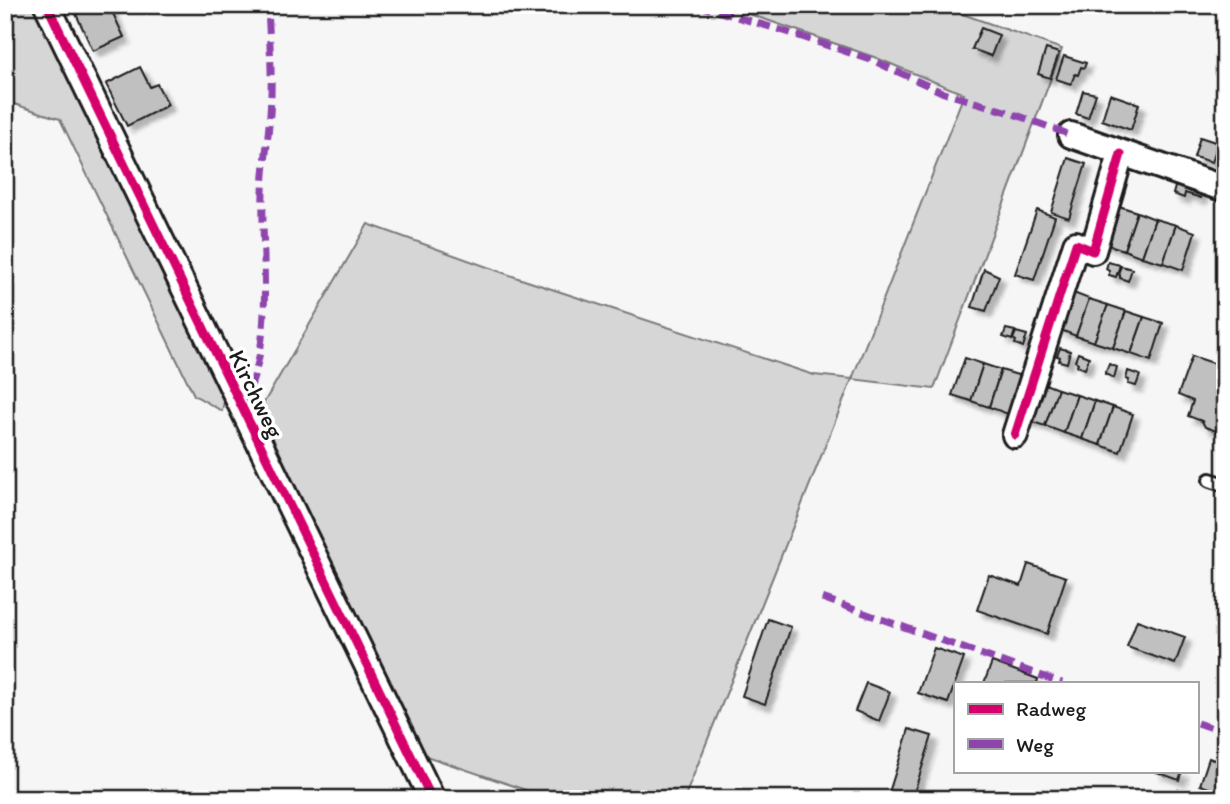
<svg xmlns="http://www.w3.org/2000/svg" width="1230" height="804" font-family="Itim,sans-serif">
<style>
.green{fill:#d6d6d6;stroke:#797979;stroke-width:2}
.building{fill:#c0c0c0;stroke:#1c1c1c;stroke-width:2;filter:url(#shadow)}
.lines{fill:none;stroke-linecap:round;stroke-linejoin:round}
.lane-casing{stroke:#1c1c1c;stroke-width:18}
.street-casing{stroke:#1c1c1c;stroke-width:30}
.lane{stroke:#fff;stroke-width:12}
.street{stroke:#fff;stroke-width:24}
.quiet{stroke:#8e44ad;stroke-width:7;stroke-dasharray:14 7;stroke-linecap:butt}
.cycleway-casing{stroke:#fff;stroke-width:13}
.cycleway{stroke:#d6006c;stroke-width:9}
.labels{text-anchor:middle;stroke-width:7;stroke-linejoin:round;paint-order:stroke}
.street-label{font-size:24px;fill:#1c1c1c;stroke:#fff}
</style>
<defs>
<filter id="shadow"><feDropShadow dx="6" dy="6" stdDeviation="2" flood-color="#0004"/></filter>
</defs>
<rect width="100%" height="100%" fill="#f6f6f6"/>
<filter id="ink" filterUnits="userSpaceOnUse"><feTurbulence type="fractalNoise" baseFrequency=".0143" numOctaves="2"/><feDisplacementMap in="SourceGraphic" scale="14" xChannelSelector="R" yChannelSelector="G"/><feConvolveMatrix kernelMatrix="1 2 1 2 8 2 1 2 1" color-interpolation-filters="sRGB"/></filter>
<g filter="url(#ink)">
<!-- green -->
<g class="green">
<polygon points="5,5 36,5 226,393 222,411 194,395 60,119 5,101"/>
<polygon points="723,5 937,5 1062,49 934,389 852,379 684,799 552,799 420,754 255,418 368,224 518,278 814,375 852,379 964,94 874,57"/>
</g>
<!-- building -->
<g class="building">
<polygon points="94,5 109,5 124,37 93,51 76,14"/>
<polygon points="981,28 999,35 991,56 972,49"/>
<polygon points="1046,49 1059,53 1050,78 1038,74"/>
<polygon points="1064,56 1086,63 1084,68 1081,67 1078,75 1075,74 1071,84 1056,79"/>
<polygon points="140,67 150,87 157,84 168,105 127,126 106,84"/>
<polygon points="1083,91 1096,94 1088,118 1076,114"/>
<polygon points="1110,94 1139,104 1131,130 1102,120"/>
<polygon points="1200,137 1218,143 1212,162 1194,157"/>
<polygon points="1068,158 1086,164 1069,218 1051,212"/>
<polygon points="1176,183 1204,187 1201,198 1185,193 1184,198 1173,194"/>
<polygon points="1116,205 1137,212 1124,250 1103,243"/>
<polygon points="1037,210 1055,217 1034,280 1015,274"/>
<polygon points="1137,212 1155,219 1142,257 1124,250"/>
<polygon points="1155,219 1176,225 1163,263 1142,257"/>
<polygon points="1176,225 1195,232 1183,270 1163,263"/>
<polygon points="1108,262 1120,265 1116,277 1109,275 1109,271 1106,269"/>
<polygon points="1121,266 1132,269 1128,281 1120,278 1120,275 1118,274"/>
<polygon points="984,269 999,276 986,311 972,307"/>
<polygon points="1071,292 1089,299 1076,336 1058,329"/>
<polygon points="1089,299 1108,305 1094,342 1076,336"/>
<polygon points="1108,305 1126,311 1113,348 1094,342"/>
<polygon points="1126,311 1144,317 1131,354 1113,348"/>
<polygon points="1144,317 1163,323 1151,361 1131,354"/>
<polygon points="1006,329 1015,331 1012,340 1003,337"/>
<polygon points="1016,332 1027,335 1023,347 1015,344 1016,341 1013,339"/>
<polygon points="1060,348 1070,351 1067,363 1059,361 1060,357 1057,356"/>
<polygon points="1078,353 1089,357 1085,369 1077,366 1078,363 1075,361"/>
<polygon points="1192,356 1225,367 1225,434 1205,427 1202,421 1188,416 1193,401 1178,395"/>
<polygon points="965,358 983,364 971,401 952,395"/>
<polygon points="983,364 1001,370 989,407 971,401"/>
<polygon points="1109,364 1117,367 1114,378 1105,374"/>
<polygon points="1001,370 1021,376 1008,414 989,407"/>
<polygon points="1128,371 1140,375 1136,386 1128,384 1129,380 1126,379"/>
<polygon points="1040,382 1058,389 1045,426 1027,420"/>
<polygon points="1058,389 1077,395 1064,433 1045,426"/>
<polygon points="1077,395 1095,401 1082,439 1064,433"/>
<polygon points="1095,401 1113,407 1100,445 1082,439"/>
<polygon points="1113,407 1133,414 1120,452 1100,445"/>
<polygon points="1028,564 1066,577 1047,634 977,610 989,575 1021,586"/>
<polygon points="768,619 791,627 765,704 742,696"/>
<polygon points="1137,620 1185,637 1175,664 1127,647"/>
<polygon points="934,648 964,658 948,703 918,693"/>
<polygon points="992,662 1038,679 1037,683 984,683"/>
<polygon points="866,683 890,692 879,721 855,711"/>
<polygon points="909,729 932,736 912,799 887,799"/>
<polygon points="1209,758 1225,764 1225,799 1221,799 1223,793 1200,785"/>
<polygon points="1154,771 1182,771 1179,780"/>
</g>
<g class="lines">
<!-- lane casing -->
<g class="lane-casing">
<polyline id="lane" points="1210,480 1225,485"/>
</g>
<!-- street casing -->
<g class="street-casing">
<g id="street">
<polyline points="47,5 432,799"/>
<polyline points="1071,135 1225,189"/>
<polyline points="1015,435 1076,244 1093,251 1121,154"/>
</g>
</g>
<!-- lane -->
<use href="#lane" class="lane"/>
<!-- street -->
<use href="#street" class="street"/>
<!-- quiet -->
<g class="quiet">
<polyline points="697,5 787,32 874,61 944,93 1008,112 1071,135"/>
<path d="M241 407C276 347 261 259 263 192 264 160 270 128 271 96 272 66 269 35 268 5"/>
<polyline points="822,598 1062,683"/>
<polyline points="1197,723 1225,732"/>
</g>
<!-- cycleway casing -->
<g class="cycleway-casing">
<g id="cycleway">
<polyline points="47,5 432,799"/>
<polyline points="1015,435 1076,244 1093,251 1121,154"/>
</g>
</g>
<!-- cycleway -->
<use href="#cycleway" class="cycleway"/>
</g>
</g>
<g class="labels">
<!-- street labels -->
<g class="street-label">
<text transform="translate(256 394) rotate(64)" y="8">Kirchweg</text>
</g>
</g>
<!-- margin -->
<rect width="1230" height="804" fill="none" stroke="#fff" stroke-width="28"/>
<rect x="14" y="14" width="1202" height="776" fill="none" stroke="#1c1c1c" stroke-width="2.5" filter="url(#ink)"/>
<!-- legend -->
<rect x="954" y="682" width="245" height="91" fill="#ffffff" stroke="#a4a4a4" stroke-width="2"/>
<rect x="968" y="704" width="35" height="10" fill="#d6006c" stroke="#a4a4a4" stroke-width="2"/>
<text x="1016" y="716" font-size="21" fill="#1c1c1c">Radweg</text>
<rect x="968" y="739" width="35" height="10" fill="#8e44ad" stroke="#a4a4a4" stroke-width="2"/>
<text x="1016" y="752" font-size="21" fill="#1c1c1c">Weg</text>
</svg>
